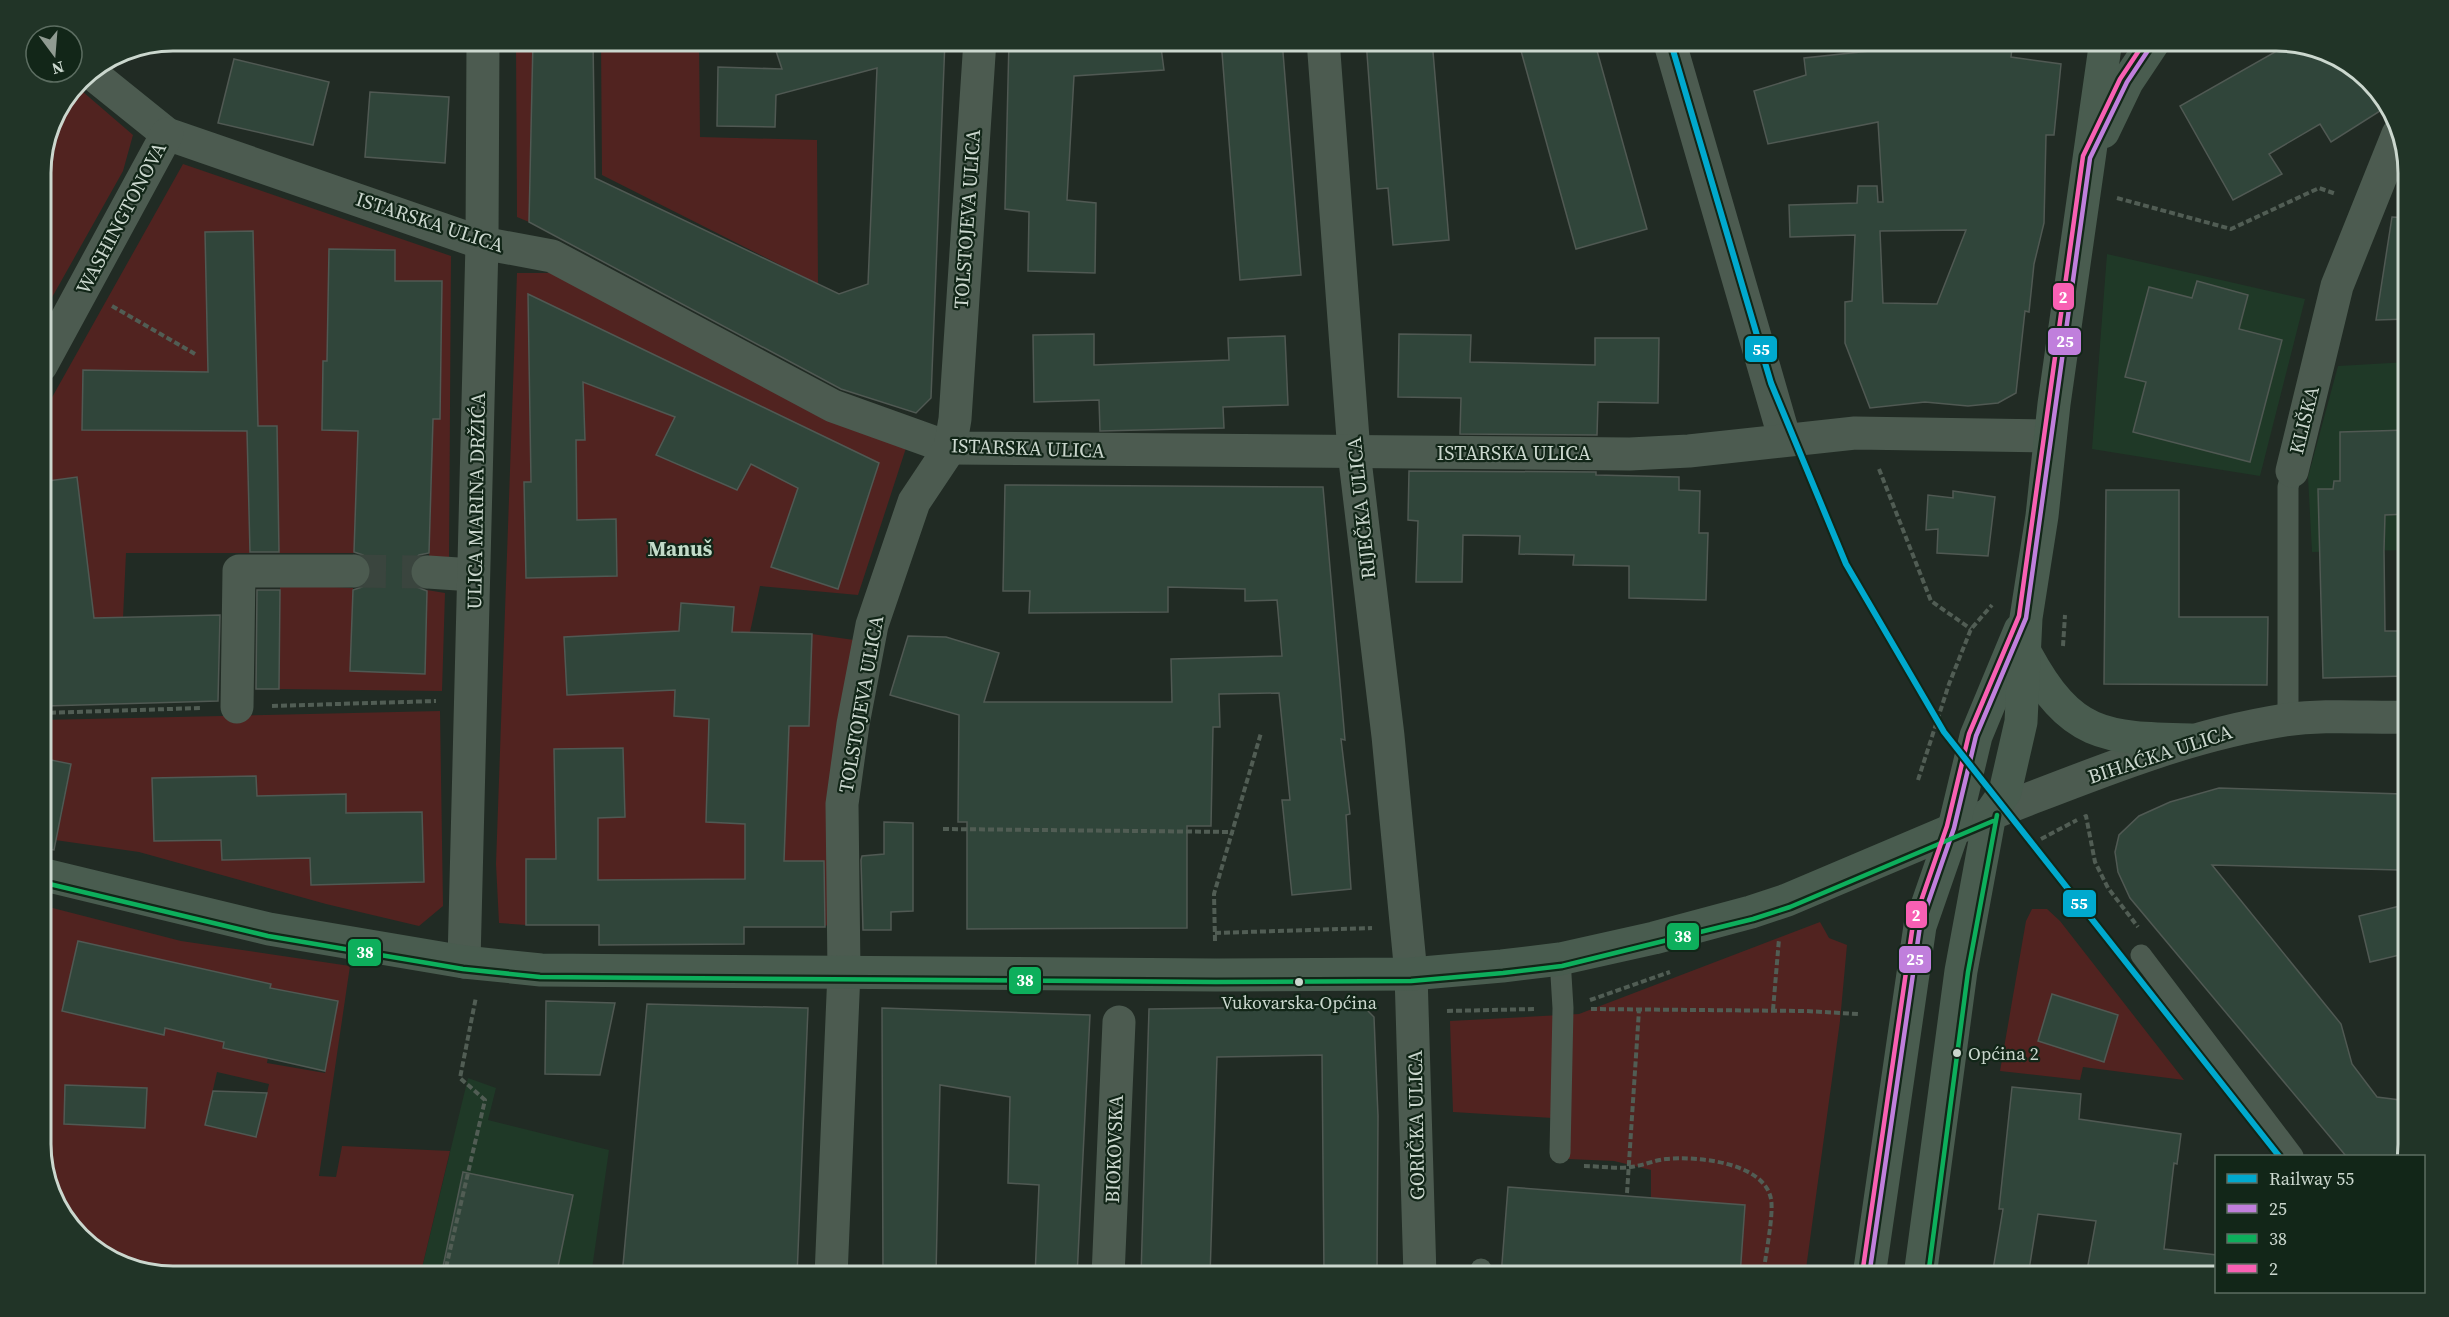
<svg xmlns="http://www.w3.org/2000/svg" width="2449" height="1317" font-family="'Source Serif 4',serif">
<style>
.built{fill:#1f3927}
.green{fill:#512320;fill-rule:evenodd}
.building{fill:#30453a;stroke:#505953;stroke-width:1.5;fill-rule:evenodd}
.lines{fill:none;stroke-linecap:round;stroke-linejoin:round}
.street-tunnel{stroke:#3a453e;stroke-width:33;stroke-dasharray:33 16;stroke-linecap:butt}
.path{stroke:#515d54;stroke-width:4;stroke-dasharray:6 3;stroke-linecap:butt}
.lane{stroke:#4c5b50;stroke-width:21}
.street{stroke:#4c5b50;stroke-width:33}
.secondary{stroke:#495c4f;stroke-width:33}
.bus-1-casing{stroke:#122618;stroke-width:9}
.bus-2-casing{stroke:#122618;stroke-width:9}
.bus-3-casing{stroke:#122618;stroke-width:9}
.bus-1{stroke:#c07fdc;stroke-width:4.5}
.bus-2{stroke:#0daf5c;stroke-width:4.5}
.bus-3{stroke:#f860b3;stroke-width:4.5}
.rail-1-casing{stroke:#122618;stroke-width:10}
.rail-1{stroke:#00a9ce;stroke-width:6}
.bus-dot{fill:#cbd7ce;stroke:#122618;stroke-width:2}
.labels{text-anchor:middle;stroke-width:4.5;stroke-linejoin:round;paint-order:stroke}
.bus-label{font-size:18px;fill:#cbd7ce;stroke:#122618}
.street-label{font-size:20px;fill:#cbd7ce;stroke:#122618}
.neighbourhood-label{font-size:21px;font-weight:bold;fill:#c2dbc8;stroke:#122618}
.rim{fill:none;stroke:#cbd7ce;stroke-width:3}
.line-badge{stroke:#122618;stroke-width:2}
.badge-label{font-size:16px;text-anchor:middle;font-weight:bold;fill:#fff}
</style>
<rect width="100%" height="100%" fill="#212b24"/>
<!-- built -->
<g class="built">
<polygon points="2107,254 2305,299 2260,476 2092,449"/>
<polygon points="2408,362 2408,550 2312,552 2308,477 2338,366"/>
<polygon points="468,1078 496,1088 488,1120 609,1150 591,1276 420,1276"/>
</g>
<!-- green -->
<g class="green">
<polygon points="516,41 533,41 529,222 517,217"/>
<polygon points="601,41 699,41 700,137 817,140 818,284 602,175"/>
<polygon points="75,85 133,135 123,171 41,317 41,164 48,133 70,106 64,101"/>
<path d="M183 164 451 256 449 560 429 559 432 461 357 458 354 553H279L277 426 247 427 250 553H126L123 618 44 620 46 706H41V597L90 591 77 477 41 482V417ZM329 249 394 250 395 281H442L440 419H407L406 432 322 430 323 361 391 362 328 314ZM83 370 204 372V431L82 430Z"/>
<path d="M517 273H550L906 448 858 595 760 586 750 632 748 725 809 726 812 634 854 640 832 925 810 927 745 862V879L598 880V858L526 859V925L499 923 496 864ZM529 295 879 463 838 589 772 566 798 488 751 464 736 490 656 455 675 417 583 382 585 440 530 442ZM576 481 577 520 616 519 617 576 527 578 524 483ZM651 633 653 691 567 695 565 637ZM679 652 738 721 674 716ZM623 748 625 817 556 819 554 749ZM709 749 788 751 785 824 706 822Z"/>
<polygon points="280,584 353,588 354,671 425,674 427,590 445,593 442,691 279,689"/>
<path d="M440 711 443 906 419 926 326 904 139 852 41 838V814L61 818 71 765 41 758V720ZM256 776 258 859 222 860 221 840 154 841 153 778ZM346 794V813L422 812 424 882 311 885 308 795Z"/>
<path d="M41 905 181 941 350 966 319 1176 336 1177 342 1146 450 1151 420 1276H173L114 1263 63 1218 56 1199V1172L46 1170 41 1153ZM78 941 179 964 164 1034 62 1011ZM280 990 338 1001 325 1073 267 1063ZM217 1072 269 1084 257 1137 205 1125ZM65 1085 147 1088 145 1128 64 1124Z"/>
<polygon points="2032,909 2047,909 2060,921 2184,1080 2083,1067 2080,1080 2000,1071 2026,921"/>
<polygon points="1820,922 1829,938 1847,945 1840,1021 1805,1276 1740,1276 1745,1205 1651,1198 1651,1170 1614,1161 1568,1159 1569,1119 1453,1112 1450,1021 1579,1014"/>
</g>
<!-- building -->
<g class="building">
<polygon points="533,40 593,40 595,178 839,294 868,284 877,68 776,95 775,127 717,126 718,67 782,69 776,51 815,40 945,40 931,398 916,413 841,389 529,222"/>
<polygon points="1009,40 1160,40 1164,70 1074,76 1067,200 1096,203 1095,273 1028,271 1029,212 1005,209"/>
<polygon points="1221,40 1282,40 1301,275 1240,280"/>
<polygon points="1366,40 1432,40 1449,240 1393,245 1388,188 1377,189"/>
<polygon points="1518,40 1594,40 1647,229 1576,249"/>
<path d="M1945 40H2013L2011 57 2061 64 2054 135H2046L2044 223 2034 264 2029 312 2025 311 2016 393 1998 403 1968 406 1925 402 1870 408 1845 343V302L1852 301 1855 235 1790 237 1789 205 1857 203 1858 186H1877L1878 202H1883L1878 122 1768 144 1754 91 1806 75 1804 58 1945 43ZM1966 230 1937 304 1883 303 1880 231Z"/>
<polygon points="2289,44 2335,54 2359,76 2380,111 2331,142 2320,124 2269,154 2282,174 2233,200 2180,106"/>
<polygon points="234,59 329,82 313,145 218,123"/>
<polygon points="370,92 449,97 445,163 365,157"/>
<polygon points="2392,217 2408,218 2408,319 2376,320"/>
<polygon points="253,231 258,426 277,426 279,552 250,552 247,431 82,430 83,370 208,372 205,232"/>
<polygon points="329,249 395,250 395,281 442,281 440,419 433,419 429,553 419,555 413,561 409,571 411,581 417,587 427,591 425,674 350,671 353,590 362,587 369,581 372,570 369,561 363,555 354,552 358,431 322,430 323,361 327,361"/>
<polygon points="2197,281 2248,295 2239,329 2282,340 2250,462 2133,432 2146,382 2125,377 2149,287 2192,298"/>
<polygon points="528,294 879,463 838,589 771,567 798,488 751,464 737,490 656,455 675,417 583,382 585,440 576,440 577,520 616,519 617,576 526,578 524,482 531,482"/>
<polygon points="1094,334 1094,365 1229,360 1228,338 1285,336 1288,405 1223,407 1224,428 1100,431 1099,400 1034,402 1033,335"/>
<polygon points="1399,334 1471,335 1470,362 1595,365 1595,338 1659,338 1658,403 1598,402 1597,435 1460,434 1461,398 1398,397"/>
<polygon points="2408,430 2408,514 2385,515 2384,550 2385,631 2408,631 2408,676 2323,678 2318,489 2333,489 2334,481 2340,481 2340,432"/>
<polygon points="1409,471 1596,472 1596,475 1679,477 1679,490 1700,491 1699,533 1708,533 1706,600 1629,598 1629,566 1573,565 1574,555 1519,554 1520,536 1463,535 1462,582 1416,582 1418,521 1408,520"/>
<polygon points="77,477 94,618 220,615 218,701 46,706 43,597 41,597 41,482"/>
<polygon points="1005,485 1323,487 1345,740 1341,739 1350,814 1346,815 1351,889 1292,895 1282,800 1290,800 1279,693 1219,694 1220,727 1213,727 1211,826 1187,826 1187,928 967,929 967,822 958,822 959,715 890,695 908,636 946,637 999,653 984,702 1172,702 1171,659 1282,656 1277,600 1245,601 1245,589 1168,587 1168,612 1029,613 1030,591 1003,591"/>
<polygon points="2106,490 2179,490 2179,617 2268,617 2267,685 2104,684"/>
<polygon points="1953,491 1995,497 1988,556 1937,553 1938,529 1926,530 1928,495 1953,498"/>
<polygon points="257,590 280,590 279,689 256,689"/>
<polygon points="681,603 734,607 732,632 812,634 809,726 789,726 784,861 824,861 825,927 744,927 744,944 599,945 599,925 526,925 526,859 556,859 554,749 623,748 625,817 598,818 598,880 745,879 745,824 706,822 709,719 674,716 675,690 567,695 564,637 679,631"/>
<polygon points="41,758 71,764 54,850 41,848"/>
<polygon points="256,776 257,796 346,794 346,813 422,812 424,882 311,885 310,858 222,860 221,840 154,841 152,778"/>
<polygon points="2219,788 2402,794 2399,870 2212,865 2341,1024 2352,1064 2377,1097 2408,1101 2409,1144 2406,1156 2346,1156 2130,898 2118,872 2115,852 2119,835 2139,816 2170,802"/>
<polygon points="884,822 913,823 913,911 891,912 891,930 863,930 861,860 862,856 884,854"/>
<polygon points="2408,904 2408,953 2370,962 2359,916"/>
<polygon points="78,941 271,984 270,988 338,1001 325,1071 223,1048 224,1042 165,1028 164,1035 62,1011"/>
<polygon points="2052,994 2118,1015 2104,1062 2038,1041"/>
<polygon points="546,1001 615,1003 600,1075 545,1074"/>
<polygon points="647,1004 808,1008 797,1276 622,1276"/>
<polygon points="1363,1006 1374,1017 1378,1116 1377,1276 1324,1276 1322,1055 1217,1057 1210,1276 1141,1276 1149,1009"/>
<polygon points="882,1008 1090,1015 1077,1276 1035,1276 1039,1185 1008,1183 1010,1097 940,1085 936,1276 883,1276"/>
<polygon points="65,1085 147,1088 145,1128 64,1124"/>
<polygon points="2012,1087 2081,1094 2079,1119 2181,1134 2177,1164 2174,1163 2164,1249 2217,1255 2217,1276 2086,1276 2096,1221 2038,1214 2028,1276 1992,1276 2003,1209 1999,1209"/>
<polygon points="213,1091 267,1093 256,1137 205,1125"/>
<polygon points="463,1172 573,1195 556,1276 441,1276"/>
<polygon points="1508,1187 1745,1205 1740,1276 1501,1276"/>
</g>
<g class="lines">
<!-- street-tunnel -->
<polyline class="street-tunnel" points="353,571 428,572"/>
<!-- path -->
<g class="path">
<polyline points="2117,198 2231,229 2319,188 2336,194"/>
<polyline points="112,306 195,354"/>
<polyline points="1879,469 1931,601 1971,629"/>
<polyline points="2063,646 2065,615"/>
<polyline points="272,706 436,701"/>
<polyline points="41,713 202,708"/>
<polyline points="1918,780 1949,684 1971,629 1992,605"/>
<polyline points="2084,817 2086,816 2095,862 2108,888 2138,927"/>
<polyline points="943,829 1234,832"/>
<polyline points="2041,839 2077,820"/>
<polyline points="1215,933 1372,928"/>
<polyline points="1215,941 1214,894 1261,733"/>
<polyline points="1590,1000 1670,972"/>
<polyline points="1591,1009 1806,1011 1858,1014"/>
<polyline points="1773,1010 1779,939"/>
<polyline points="1447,1011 1535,1009"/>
<path d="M1584 1166C1599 1166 1616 1169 1630 1167 1643 1166 1654 1160 1666 1159 1696 1156 1764 1162 1771 1199 1774 1215 1765 1258 1763 1276"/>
<polyline points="1627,1193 1639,1010"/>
<polyline points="444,1276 485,1100 460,1078 476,997"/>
</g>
<!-- lane -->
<g class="lane">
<polyline points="2288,720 2288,487 2292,471"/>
<polyline points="2141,955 2293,1156"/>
<polyline points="1560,959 1563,1008 1560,1153"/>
<polyline points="1481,1276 1481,1269"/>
</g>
<!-- street -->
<g class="street">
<polyline points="1323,40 1354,452 1388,736 1411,974 1420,1276"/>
<polyline points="1669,40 1785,440"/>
<polyline points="90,72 167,134 482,243 552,256 833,406 950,448 1630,454 1689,451 1855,433 2050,436"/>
<polyline points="41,366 167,134"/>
<polyline points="2292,471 2337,286 2398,134"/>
<polyline points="428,572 458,574"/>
<polyline points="237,707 239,571 353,571"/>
<path d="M1990 814C2087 777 2182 736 2285 720 2325 714 2368 718 2408 717"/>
<polyline points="464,962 482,243 483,40"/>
<polyline points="831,1276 844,972 842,804 853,724 872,625 914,502 950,448 955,419 980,40"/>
<polyline points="1108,1276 1119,1022"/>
</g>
<!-- secondary -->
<g class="secondary">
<polyline points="2103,132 2127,82 2155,40"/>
<path d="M2026 654C2071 737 2103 738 2191 740"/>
<polyline points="41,874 269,929 464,962 541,970 1216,975 1411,974 1502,966 1560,959 1654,938 1751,912 1787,900 1990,814"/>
<polyline points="1869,1276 1920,926 1954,828 1976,736 2020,630"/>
<polyline points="1920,1276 1961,971 1990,814 2005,792 2021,722 2026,618 2042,516 2054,404 2106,40"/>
</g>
<!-- bus-1 casing -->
<g class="bus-1-casing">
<polyline id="bus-1" points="1869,1276 1920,926 1954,828 1976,736 2026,618 2090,158 2127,82 2155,40"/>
</g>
<!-- bus-2 casing -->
<g class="bus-2-casing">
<g id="bus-2">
<polyline points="41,882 268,936 463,969 540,977 1216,982 1411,981 1503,973 1562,966 1753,919 1790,907 1993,821"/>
<polyline points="1928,1276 1968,972 1997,815"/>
</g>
</g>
<!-- bus-3 casing -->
<g class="bus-3-casing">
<polyline id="bus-3" points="1862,1275 1913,924 1947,826 1969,734 2019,616 2083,156 2120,79 2146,40"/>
</g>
<!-- bus-1 -->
<use href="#bus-1" class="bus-1"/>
<!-- bus-2 -->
<use href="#bus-2" class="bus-2"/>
<!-- bus-3 -->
<use href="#bus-3" class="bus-3"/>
<!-- rail-1 casing -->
<g class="rail-1-casing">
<polyline id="rail-1" points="1670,40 1771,383 1846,564 1944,732 2279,1156"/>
</g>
<!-- rail-1 -->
<use href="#rail-1" class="rail-1"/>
</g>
<!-- markers -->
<g class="bus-dot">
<circle cx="1299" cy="982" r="5"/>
<circle cx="1957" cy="1053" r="5"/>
</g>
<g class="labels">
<!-- bus labels -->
<g class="bus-label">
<text x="1299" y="1009">Vukovarska-Općina</text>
<text x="1968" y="1060" text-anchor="start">Općina 2</text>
</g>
<!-- street labels -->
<g class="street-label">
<text transform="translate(121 218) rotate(-62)" y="7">WASHINGTONOVA</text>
<text transform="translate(967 219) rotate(-86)" y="7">TOLSTOJEVA ULICA</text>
<text transform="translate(430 222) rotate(18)" y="7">ISTARSKA ULICA</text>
<text transform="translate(2304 420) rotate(-76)" y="7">KLIŠKA</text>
<text transform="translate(1028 448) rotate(2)" y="7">ISTARSKA ULICA</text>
<text x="1514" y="460">ISTARSKA ULICA</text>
<text transform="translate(476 501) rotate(-89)" y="7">ULICA MARINA DRŽIĆA</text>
<text transform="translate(1361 508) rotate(-96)" y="7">RIJEČKA ULICA</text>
<text transform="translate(861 704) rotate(-80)" y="7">TOLSTOJEVA ULICA</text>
<text transform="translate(2160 754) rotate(-18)" y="7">BIHAĆKA ULICA</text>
<text transform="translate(1416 1125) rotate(-91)" y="7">GORIČKA ULICA</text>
<text transform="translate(1114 1149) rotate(-88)" y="7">BIOKOVSKA</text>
</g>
<!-- neighbourhood labels -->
<g class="neighbourhood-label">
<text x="680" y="556">Manuš</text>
</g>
</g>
<!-- crop -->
<path d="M0 0H2449V1317H0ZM173 51H2276A122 122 0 0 1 2398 173V1144A122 122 0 0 1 2276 1266H173A122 122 0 0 1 51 1144V173A122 122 0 0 1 173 51Z" fill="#213427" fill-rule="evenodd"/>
<path class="rim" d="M173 51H2276A122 122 0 0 1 2398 173V1144A122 122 0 0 1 2276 1266H173A122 122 0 0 1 51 1144V173A122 122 0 0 1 173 51Z"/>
<g class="line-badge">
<rect x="2052" y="282" width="23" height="29" rx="6" fill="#f860b3"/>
<rect x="2047" y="327" width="35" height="29" rx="6" fill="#c07fdc"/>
<rect x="1744" y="335" width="34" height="28" rx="6" fill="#00a9ce"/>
<rect x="2062" y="889" width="35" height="29" rx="6" fill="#00a9ce"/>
<rect x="1905" y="900" width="23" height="29" rx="6" fill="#f860b3"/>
<rect x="1666" y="922" width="34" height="29" rx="6" fill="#0daf5c"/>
<rect x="347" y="938" width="35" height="29" rx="6" fill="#0daf5c"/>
<rect x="1898" y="945" width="34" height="29" rx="6" fill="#c07fdc"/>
<rect x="1008" y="966" width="34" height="29" rx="6" fill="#0daf5c"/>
</g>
<g class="badge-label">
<text x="2063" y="303">2</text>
<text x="2065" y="347">25</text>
<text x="1761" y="355">55</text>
<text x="2079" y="909">55</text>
<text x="1916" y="921">2</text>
<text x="1683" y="942">38</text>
<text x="365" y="958">38</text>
<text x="1915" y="965">25</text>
<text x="1025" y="986">38</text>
</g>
<!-- legend -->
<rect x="2215" y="1155" width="210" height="138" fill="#122618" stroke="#5c6d61" stroke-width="1.5"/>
<rect x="2227" y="1174" width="30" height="9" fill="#00a9ce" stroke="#5c6d61" stroke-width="1.5"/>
<text x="2269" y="1185" font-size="18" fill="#cbd7ce">Railway 55</text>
<rect x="2227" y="1204" width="30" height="9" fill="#c07fdc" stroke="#5c6d61" stroke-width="1.5"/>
<text x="2269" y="1215" font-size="18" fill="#cbd7ce">25</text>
<rect x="2227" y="1234" width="30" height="9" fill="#0daf5c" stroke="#5c6d61" stroke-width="1.5"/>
<text x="2269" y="1245" font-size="18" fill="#cbd7ce">38</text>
<rect x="2227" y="1264" width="30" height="9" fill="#f860b3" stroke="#5c6d61" stroke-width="1.5"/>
<text x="2269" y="1275" font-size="18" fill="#cbd7ce">2</text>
<!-- north arrow -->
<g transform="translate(54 54) rotate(164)"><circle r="28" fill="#122618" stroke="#5c6d61" stroke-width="1.5"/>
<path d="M0-4.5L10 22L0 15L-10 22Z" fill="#909b92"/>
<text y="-9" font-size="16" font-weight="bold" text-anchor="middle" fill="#cbd7ce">N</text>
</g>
</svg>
